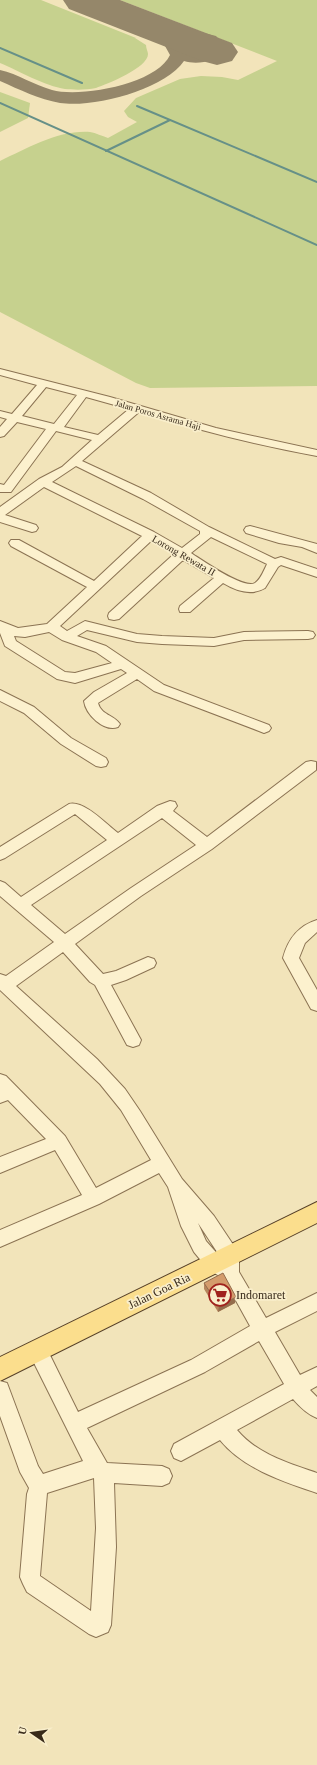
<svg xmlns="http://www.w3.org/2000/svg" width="317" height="1765" font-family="Georgia,serif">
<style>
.green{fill:#c6d18e}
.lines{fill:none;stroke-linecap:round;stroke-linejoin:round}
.stream{stroke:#669088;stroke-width:2}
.taxiway{fill:#95876a;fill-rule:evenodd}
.runway{fill:#95876a;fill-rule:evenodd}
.minor-casing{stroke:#8b7353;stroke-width:2}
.major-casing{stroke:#574028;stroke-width:2}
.minor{fill:#fcf1ce;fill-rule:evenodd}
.major{fill:#fbde8d;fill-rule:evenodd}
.wall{fill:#b6865d}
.shaded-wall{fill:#946d4c}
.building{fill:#d49c6c;stroke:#946d4c}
.labels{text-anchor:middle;stroke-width:3.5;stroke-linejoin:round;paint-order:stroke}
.far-street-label{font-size:9px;fill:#382a1a;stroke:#f9eecb}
.street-label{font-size:10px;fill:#382a1a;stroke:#f9eecb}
.near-street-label{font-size:12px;fill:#382a1a;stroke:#f9eecb}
.near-poi-label{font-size:12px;fill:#382a1a;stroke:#f9eecb;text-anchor:start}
</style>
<rect width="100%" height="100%" fill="#f2e4ba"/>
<!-- green -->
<g class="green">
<path d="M0 0H41L136 38H135L146 45C146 48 148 52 148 54 148 68 107 84 96 88 87 90 74 90 65 89 45 86 19 71 0 63Z"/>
<path d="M120 0H317V386L150 388 136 383 0 312V161C28 148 58 130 90 132 96 133 102 136 108 138L137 122 128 117 124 111 136 98 180 79 201 76 222 77 238 80 277 61Z"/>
<polygon points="0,92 30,103 28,118 0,132"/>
</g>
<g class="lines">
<!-- stream -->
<g class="stream">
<polyline points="0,48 82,83"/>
<polyline points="0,103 317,245"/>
<polyline points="137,106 317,182"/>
<polyline points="106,151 170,120"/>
</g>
<!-- taxiway -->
<path class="taxiway" d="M134 15 216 36 224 45V50C216 62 197 65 184 61 164 90 94 108 60 103 39 99 20 90 0 81V70C18 74 34 85 52 90 80 98 157 84 170 55L160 37 148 29 128 23 126 20 128 17ZM180 37 204 44 208 48C201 52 194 54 187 51Z"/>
<!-- runway -->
<polygon class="runway" points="63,0 120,0 232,43 238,52 232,61 217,65 202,61 69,9"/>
<!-- minor casing -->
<g class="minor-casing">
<g id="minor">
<path d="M0 369 110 397 216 428 317 450V456C256 445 198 430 139 412L82 461 151 493 209 527 275 559 281 557 317 569V577L281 565 278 567 265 588C252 596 236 591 223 583L190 612H180L179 609 180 606 214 578 183 560 119 619 114 620 109 619 108 616 109 613 174 554 151 541 60 626 67 631 85 621 137 634 162 636 214 638 244 632 308 631 313 632 315 635 313 638 308 639 244 640 214 646 162 644 137 642 87 630 77 636 106 646 164 685 269 725 271 728 269 731 264 733 259 731 154 691 137 679 98 703C101 715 114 715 120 724L118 727C104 732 86 715 84 701L94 692 127 673 121 669 75 683 57 679 5 646 0 633V621L18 628 47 624 87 587 11 546 9 543 11 540H19L94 581 142 536 44 487 5 515 36 525 38 528 36 531 32 532 0 522V507L39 479 62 467 92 440 56 431 11 492H0V484L4 485 46 429 17 422 4 436 0 437V427L7 419 0 417V411L12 414 37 385 0 375ZM46 387 77 395 54 424 22 416ZM86 397 129 409 98 435 64 427ZM76 466 143 499 200 531V534L182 548 154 532 52 482ZM211 537 267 564C264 570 261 579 255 583 244 590 202 560 191 553ZM49 632 62 640 96 652 112 663 75 673 65 672 16 641 14 636 25 637Z"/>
<polygon points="250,526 317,544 317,553 302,547 279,543 246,533 244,530 246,527"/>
<polygon points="0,690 34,707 71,738 106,758 108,762 106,766 101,767 96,766 61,744 24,713 0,701"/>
<path d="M311 761 316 762V770L212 849 141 896 75 944 103 974 116 971 148 957 154 959 156 963 154 967 126 980 111 985 141 1040 139 1045 133 1047 127 1045 95 985 90 982 63 952 16 986 97 1059 125 1089 140 1111 182 1179 214 1216 236 1249 239 1255V1272L266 1318 317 1293V1311L275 1332 300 1375 317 1367V1386L310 1390 317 1397V1418C307 1414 300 1407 293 1399L237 1430C257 1454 288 1463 317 1473V1493C282 1481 244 1469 220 1440L181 1461 174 1458 171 1451 174 1444 284 1384 259 1341 205 1372 87 1428 107 1463 162 1466 169 1469 172 1476 169 1483 162 1486 114 1483 116 1547 111 1625 108 1632 96 1637 89 1634 27 1592 23 1584 20 1577 27 1494 29 1488 20 1472 0 1416V1381L7 1383 38 1466 43 1474 83 1461 31 1357 29 1351 31 1345 38 1342 45 1345 78 1412 191 1360 250 1326 224 1279 208 1269 194 1252 181 1226 168 1187 159 1173 99 1204 0 1247V1230L82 1195 55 1150 0 1173V1157L46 1139 8 1100 0 1103V1074L6 1076 65 1136 96 1188 151 1160 121 1110 100 1084 0 990V974L6 976 54 942 0 896V881L5 883 21 897 107 840 75 814 5 858 0 860V847L69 804C84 800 106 824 118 833L157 806 170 801 175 802 177 806 173 811 207 837 306 762ZM162 818 196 845 131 888 65 934 31 905ZM198 1223 221 1258 206 1241ZM94 1478 96 1528 91 1611 40 1576 47 1493Z"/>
<path d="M317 920V932L305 943 299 958 317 990V1011L311 1009 283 958C288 939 298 926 317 920Z"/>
</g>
</g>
<!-- major casing -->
<g class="major-casing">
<polygon id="major" points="317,1202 317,1223 0,1381 0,1357"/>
</g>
<!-- minor -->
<use href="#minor" class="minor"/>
<!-- major -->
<use href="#major" class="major"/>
</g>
<!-- wall -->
<polygon class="wall" points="204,1283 235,1303 218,1312 204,1289"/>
<!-- shaded-wall -->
<polygon class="shaded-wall" points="236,1297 235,1303 218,1312 219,1306"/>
<!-- building -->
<polygon class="building" points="223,1273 236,1297 219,1306 204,1283"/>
<!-- icons -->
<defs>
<g id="supermarket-ring" transform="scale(1.15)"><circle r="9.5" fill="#f9eecb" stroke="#a0221d" stroke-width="1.5"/><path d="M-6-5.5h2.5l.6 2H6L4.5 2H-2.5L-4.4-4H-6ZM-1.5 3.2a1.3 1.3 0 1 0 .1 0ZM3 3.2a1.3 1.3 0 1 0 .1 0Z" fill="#a0221d"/></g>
</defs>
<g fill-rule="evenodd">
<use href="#supermarket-ring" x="220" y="1295"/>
</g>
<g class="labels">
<!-- far-street labels -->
<g class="far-street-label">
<text transform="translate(158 415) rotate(16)" y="3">Jalan Poros Asrama Haji</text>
</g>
<!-- street labels -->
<g class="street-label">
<text transform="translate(184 555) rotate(30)" y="4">Lorong Rewata II</text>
</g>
<!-- near-street labels -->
<g class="near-street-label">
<text transform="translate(159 1291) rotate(-26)" y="4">Jalan Goa Ria</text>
</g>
<!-- near-poi labels -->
<g class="near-poi-label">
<text x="236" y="1299">Indomaret</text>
</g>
</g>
<!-- north arrow -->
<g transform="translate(32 1733) rotate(283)" stroke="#f9eecb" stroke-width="3" paint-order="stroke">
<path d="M0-3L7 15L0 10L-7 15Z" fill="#382a1a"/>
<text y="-6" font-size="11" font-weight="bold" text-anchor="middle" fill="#382a1a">U</text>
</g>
</svg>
